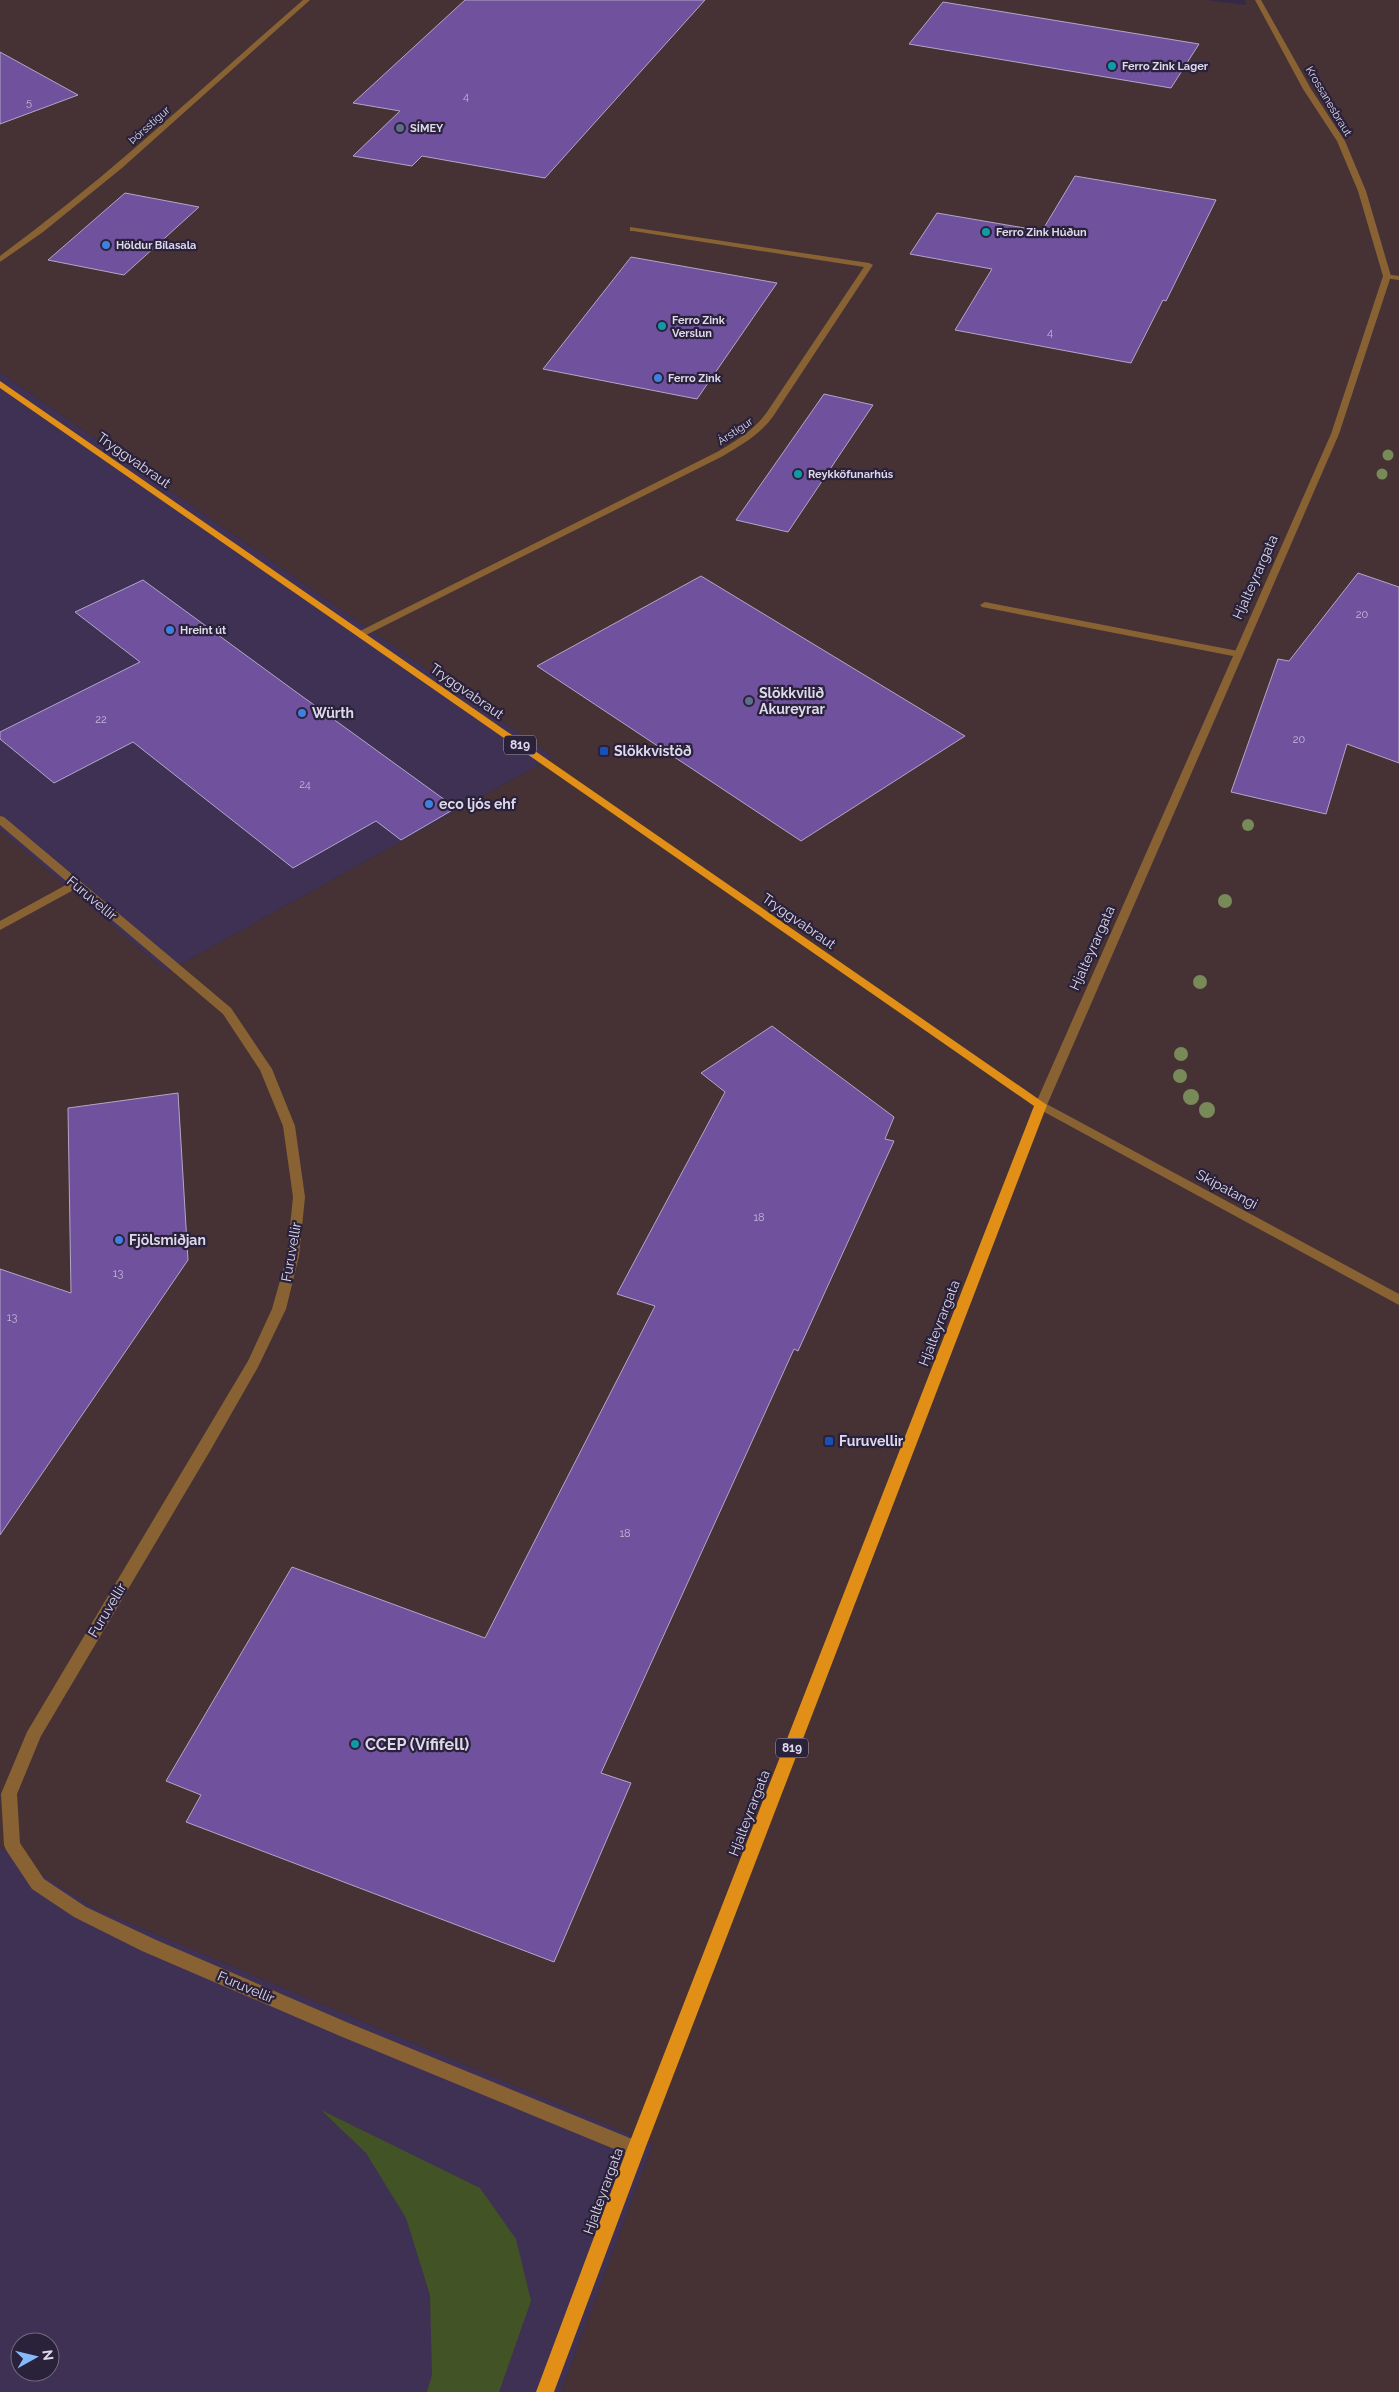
<svg xmlns="http://www.w3.org/2000/svg" width="1399" height="2392" font-family="Raleway,sans-serif">
<style>
.built{fill:#3e3153;fill-rule:evenodd}
.industrial{fill:#463234}
.green{fill:#425326}
.building{fill:#6f519d;stroke:#b2a7c8}
.lines{fill:none;stroke-linecap:round;stroke-linejoin:round}
.service{fill:#896234;fill-rule:evenodd}
.minor{fill:#896234;fill-rule:evenodd}
.tertiary{fill:#896234;fill-rule:evenodd}
.primary{fill:#e18f17;fill-rule:evenodd}
.tree{fill:#778a58}
.culture-dot{fill:#0f9aa8;stroke:#2a213b;stroke-width:2}
.service-dot{fill:#5c6f8a;stroke:#2a213b;stroke-width:2}
.shop-dot{fill:#3f7fe0;stroke:#2a213b;stroke-width:2}
.transit-dot{fill:#1a4fb4;stroke:#2a213b;stroke-width:2}
.labels{text-anchor:middle;stroke-width:4.5;stroke-linejoin:round;paint-order:stroke}
.far-poi-label{font-size:11px;font-weight:bold;fill:#ded9ea;stroke:#2a213b;text-anchor:start}
.number-label{font-size:11px;fill:#c2b7d7}
.far-street-label{font-size:11px;fill:#ded9ea;stroke:#2a213b}
.shield{fill:#2a213b;stroke:#a8a2b6;stroke-width:1}
.shield-label{font-size:12px;font-weight:bold;fill:#ded9ea}
.street-label{font-size:14px;fill:#ded9ea;stroke:#2a213b}
.poi-label{font-size:14px;font-weight:bold;fill:#ded9ea;stroke:#2a213b;text-anchor:start}
.near-poi-label{font-size:16px;font-weight:bold;fill:#ded9ea;stroke:#2a213b;text-anchor:start}
</style>
<rect width="100%" height="100%" fill="#342a46"/>
<!-- built -->
<g class="built">
<polygon points="0,372 553,757 167,972 0,830"/>
<path d="M0 1847 92 1907 653 2144 561 2392H0ZM20 2342H50V2372H20Z"/>
</g>
<!-- industrial -->
<polygon class="industrial" points="0,0 1206,0 1246,5 1245,0 1399,0 1399,2392 561,2392 653,2144 92,1907 0,1847 0,830 167,972 553,757 0,372"/>
<!-- green -->
<polygon class="green" points="321,2110 480,2188 516,2239 531,2301 499,2392 427,2392 432,2375 430,2295 406,2218 366,2153"/>
<!-- building -->
<g class="building">
<polygon points="465,0 705,0 545,178 422,156 412,166 353,156 400,111 353,103"/>
<polygon points="943,2 1199,44 1171,88 909,44"/>
<polygon points="0,52 78,95 0,124"/>
<polygon points="1075,176 1216,200 1166,301 1163,300 1131,363 955,330 992,269 910,254 937,213 1042,231"/>
<polygon points="125,193 199,207 124,275 48,260"/>
<polygon points="631,257 777,283 697,399 543,369"/>
<polygon points="824,394 873,405 788,532 736,520"/>
<polygon points="1358,573 1399,587 1399,763 1347,744 1326,814 1231,792 1278,659 1289,661"/>
<polygon points="701,576 965,736 801,841 537,666"/>
<polygon points="143,580 292,689 456,808 401,840 376,821 293,868 133,742 54,783 0,739 0,732 140,662 75,612"/>
<polygon points="772,1026 894,1117 885,1139 894,1141 798,1351 794,1349 601,1773 631,1783 554,1962 186,1822 201,1795 166,1781 292,1567 485,1638 655,1306 617,1294 725,1092 701,1073"/>
<polygon points="178,1093 188,1260 0,1535 0,1269 71,1293 68,1108"/>
</g>
<g class="lines">
<!-- service -->
<g class="service">
<polygon points="985,602 1238,651 1243,654 1238,657 982,607 980,605"/>
<polygon points="75,880 79,881 81,884 79,887 0,930 0,921"/>
</g>
<!-- minor -->
<g class="minor">
<path d="M303 0H310L122 168 43 232 0 262V256C107 178 203 87 303 0Z"/>
<path d="M630 227 869 263 873 265 774 415C761 434 743 444 723 456L364 636H358V632L717 452C736 441 754 430 767 412L864 267 633 231H630Z"/>
<polygon points="1384,274 1399,276 1399,280 1384,278"/>
<polygon points="0,816 4,817 231,1008 272,1069 295,1126 305,1197 299,1256 286,1309 258,1367 210,1451 41,1736 17,1794 20,1843 44,1879 86,1907 154,1939 351,2024 642,2143 645,2149 642,2155 636,2158 340,2036 142,1951 74,1917 32,1889 6,1850 4,1845 1,1794 27,1732 248,1361 272,1309 287,1256 293,1197 283,1126 260,1070 223,1014 0,825"/>
<polygon points="1041,1101 1399,1294 1399,1305 1037,1108 1035,1105"/>
</g>
<!-- tertiary -->
<polygon class="tertiary" points="1255,0 1261,0 1311,89 1345,141 1366,191 1391,276 1339,434 1047,1105 1041,1109 1035,1105 1331,434 1383,276 1358,191 1337,141 1303,89"/>
<!-- primary -->
<polygon class="primary" points="0,381 1047,1105 645,2149 554,2392 536,2392 627,2149 1034,1106 0,388"/>
</g>
<!-- trees -->
<g class="tree">
<circle cx="1388" cy="455" r="5.5"/>
<circle cx="1382" cy="474" r="5.5"/>
<circle cx="1248" cy="825" r="6"/>
<circle cx="1225" cy="901" r="7"/>
<circle cx="1200" cy="982" r="7"/>
<circle cx="1181" cy="1054" r="7"/>
<circle cx="1180" cy="1076" r="7"/>
<circle cx="1191" cy="1097" r="8"/>
<circle cx="1207" cy="1110" r="8"/>
</g>
<!-- markers -->
<g class="culture-dot">
<circle cx="1112" cy="66" r="5"/>
<circle cx="986" cy="232" r="5"/>
<circle cx="662" cy="326" r="5"/>
<circle cx="798" cy="474" r="5"/>
<circle cx="355" cy="1744" r="5"/>
</g>
<g class="service-dot">
<circle cx="400" cy="128" r="5"/>
<circle cx="749" cy="701" r="5"/>
</g>
<g class="shop-dot">
<circle cx="106" cy="245" r="5"/>
<circle cx="658" cy="378" r="5"/>
<circle cx="170" cy="630" r="5"/>
<circle cx="302" cy="713" r="5"/>
<circle cx="429" cy="804" r="5"/>
<circle cx="119" cy="1240" r="5"/>
</g>
<g class="transit-dot">
<rect x="599" y="746" width="10" height="10" rx="2.5"/>
<rect x="824" y="1436" width="10" height="10" rx="2.5"/>
</g>
<g class="labels">
<!-- far-poi labels -->
<g class="far-poi-label">
<text x="1122" y="70">Ferro Zink Lager</text>
<text x="410" y="132">SÍMEY</text>
<text x="996" y="236">Ferro Zink Húðun</text>
<text x="116" y="249">Höldur Bílasala</text>
<text x="672" y="324">Ferro Zink<tspan x="672" dy="13">Verslun</tspan></text>
<text x="668" y="382">Ferro Zink</text>
<text x="808" y="478">Reykköfunarhús</text>
<text x="180" y="634">Hreint út</text>
</g>
<!-- number labels -->
<g class="number-label">
<text x="466" y="100">4</text>
<text x="29" y="106">5</text>
<text x="1050" y="336">4</text>
<text x="1362" y="618">20</text>
<text x="101" y="723">22</text>
<text x="1299" y="743">20</text>
<text x="305" y="788">24</text>
<text x="759" y="1221">18</text>
<text x="118" y="1277">13</text>
<text x="12" y="1321">13</text>
<text x="625" y="1537">18</text>
</g>
<!-- far-street labels -->
<g class="far-street-label">
<text transform="translate(1329 101) rotate(59)" y="4">Krossanesbraut</text>
<text transform="translate(149 125) rotate(-42)" y="4">Þórsstígur</text>
<text transform="translate(735 431) rotate(-34)" y="4">Árstígur</text>
</g>
<!-- shield labels -->
<g class="shield">
<rect x="504" y="735.5" width="32" height="19" rx="4"/>
<rect x="776" y="1738.5" width="32" height="19" rx="4"/>
</g>
<g class="shield-label">
<text x="520" y="749">819</text>
<text x="792" y="1752">819</text>
</g>
<!-- street labels -->
<g class="street-label">
<text transform="translate(134 460) rotate(35)" y="5">Tryggvabraut</text>
<text transform="translate(1255 577) rotate(-66)" y="5">Hjalteyrargata</text>
<text transform="translate(467 691) rotate(35)" y="5">Tryggvabraut</text>
<text transform="translate(92 898) rotate(40)" y="5">Furuvellir</text>
<text transform="translate(799 921) rotate(35)" y="5">Tryggvabraut</text>
<text transform="translate(1092 948) rotate(-66)" y="5">Hjalteyrargata</text>
<text transform="translate(1227 1189) rotate(28)" y="5">Skipatangi</text>
<text transform="translate(291 1252) rotate(-80)" y="5">Furuvellir</text>
<text transform="translate(939 1323) rotate(-69)" y="5">Hjalteyrargata</text>
<text transform="translate(107 1610) rotate(-59)" y="5">Furuvellir</text>
<text transform="translate(749 1813) rotate(-69)" y="5">Hjalteyrargata</text>
<text transform="translate(246 1987) rotate(23)" y="5">Furuvellir</text>
<text transform="translate(603 2191) rotate(-70)" y="5">Hjalteyrargata</text>
</g>
<!-- poi labels -->
<g class="poi-label">
<text x="759" y="698">Slökkvilið<tspan x="759" dy="16">Akureyrar</tspan></text>
<text x="312" y="718">Würth</text>
<text x="614" y="756">Slökkvistöð</text>
<text x="439" y="809">eco ljós ehf</text>
<text x="129" y="1245">Fjölsmiðjan</text>
<text x="839" y="1446">Furuvellir</text>
</g>
<!-- near-poi labels -->
<g class="near-poi-label">
<text x="365" y="1750">CCEP (Vífifell)</text>
</g>
</g>
<!-- north arrow -->
<g transform="translate(35 2357) rotate(82)"><circle r="24" fill="#2a213b" stroke="#726b81"/>
<path d="M0-4L9 19L0 12L-9 19Z" fill="#85bbfb"/>
<text y="-8" font-size="14" font-weight="bold" text-anchor="middle" fill="#ded9ea">N</text>
</g>
</svg>
